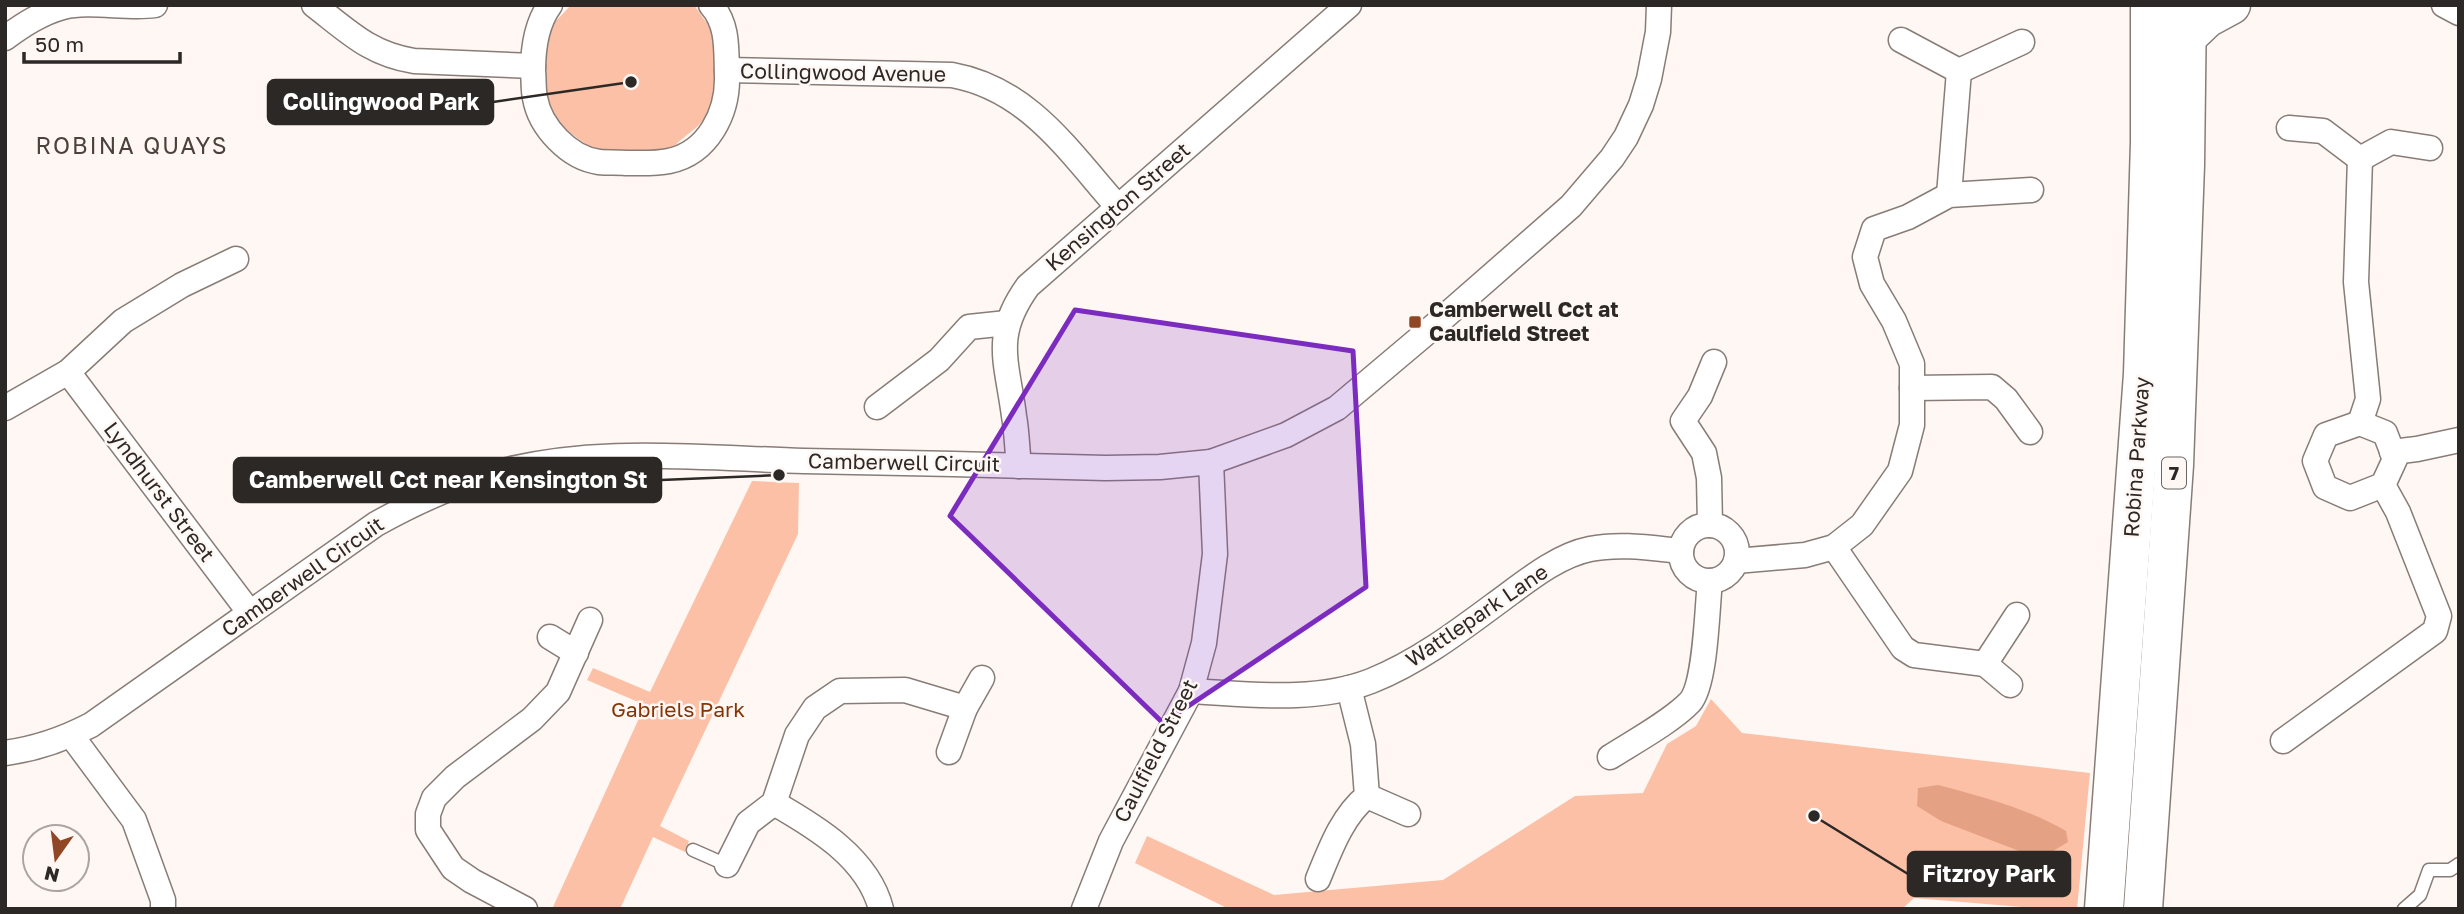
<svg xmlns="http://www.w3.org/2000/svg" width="2464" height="914" font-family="'Golos Text',sans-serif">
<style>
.green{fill:#fcc0a6}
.water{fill:#e5a184}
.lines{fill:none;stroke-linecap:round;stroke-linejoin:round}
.lane-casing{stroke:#887c77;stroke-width:15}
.street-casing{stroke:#887c77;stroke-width:27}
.primary-casing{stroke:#887c77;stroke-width:41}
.lane{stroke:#fff;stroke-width:12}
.street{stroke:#fff;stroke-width:24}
.primary{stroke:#fff;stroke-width:38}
.marked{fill:#7b2cbf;fill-opacity:0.2;stroke:#7b2cbf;stroke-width:5;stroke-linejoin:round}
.poi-dot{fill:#8f4725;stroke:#fff7f3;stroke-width:2.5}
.labels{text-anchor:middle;stroke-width:5;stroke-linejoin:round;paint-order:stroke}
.shield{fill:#fff7f3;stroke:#6b6664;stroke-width:2}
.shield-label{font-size:19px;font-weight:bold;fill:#2c2826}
.street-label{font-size:21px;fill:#2c2826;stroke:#fff7f3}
.poi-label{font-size:21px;font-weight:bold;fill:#2c2826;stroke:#fff7f3;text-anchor:start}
.park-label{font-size:21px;fill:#843507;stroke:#fff7f3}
.neighbourhood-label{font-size:23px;letter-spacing:2px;fill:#4c423d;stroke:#fff7f3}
.leader{fill:none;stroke:#2c2826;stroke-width:2.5}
.callout-dot{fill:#2c2826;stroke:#fff7f3;stroke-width:2.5}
.callout{fill:#2c2826;stroke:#2c2826;stroke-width:2.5}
.callout-label{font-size:23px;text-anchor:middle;font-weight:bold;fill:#fff}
</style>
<rect width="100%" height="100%" fill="#fff7f3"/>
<!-- green -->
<g class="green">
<path d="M571 5H694L706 22 717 24C719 59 727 97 700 124 690 134 674 142 669 155L586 153 587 145C572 134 547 117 542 97 539 87 546 35 547 20L556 21Z"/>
<polygon points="752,481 799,483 798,534 660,826 689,841 685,852 653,837 620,909 554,909 553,907 645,705 587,680 593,668 650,692"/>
<polygon points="1711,699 1742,733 2090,773 2077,909 2047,909 1914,898 1902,909 1229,909 1135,863 1147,836 1274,895 1443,880 1575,796 1643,793 1667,744 1696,726"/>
</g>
<!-- water -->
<path class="water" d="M1938 785C1980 796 2029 809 2066 831L2068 842 2053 851 2027 854 1941 821 1917 806 1918 788Z"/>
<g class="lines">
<!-- lane casing -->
<g class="lane-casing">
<g id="lane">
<polyline points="693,850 727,865"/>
<polyline points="2404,909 2420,895 2429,870 2450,870 2459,864"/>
</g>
</g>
<!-- street casing -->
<g class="street-casing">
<g id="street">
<path d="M314 5C349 32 370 54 414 61L533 66"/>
<path d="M550 5C536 24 533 48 533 71 534 80 533 89 535 98 540 127 569 158 599 162 608 163 617 162 626 163 640 163 655 164 669 161 708 153 728 113 727 76 726 51 729 25 711 5"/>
<polyline points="2444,5 2459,13"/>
<path d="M5 38C23 25 41 13 63 7 89 0 127 9 155 5"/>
<polyline points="1901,40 1959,71 2022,42"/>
<path d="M727 70 952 75C1029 89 1069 152 1118 207"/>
<polyline points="2289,128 2323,131 2360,159 2391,142 2430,148"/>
<polyline points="2360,159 2356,282 2368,399 2360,423"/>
<polyline points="1949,195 1959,71"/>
<polyline points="68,372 250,613"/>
<polyline points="1912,388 1992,387 2006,399 2030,432"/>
<polyline points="877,407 939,360 969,327 1007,323"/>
<polyline points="5,408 68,372 123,321 182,285 236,259"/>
<polygon points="2360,423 2385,433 2395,459 2383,485 2350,498 2325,487 2315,461 2326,435"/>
<polyline points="2392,452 2417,449 2459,440"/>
<path d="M1019 466C1017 449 1017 433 1014 416 1007 361 992 336 1028 286L1349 5"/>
<polyline points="1710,525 1709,478 1704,453 1683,421 1700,396 1714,362"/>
<circle cx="1709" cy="553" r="28"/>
<polyline points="1834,547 1903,648 1914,655 1985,664 2017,615"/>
<polyline points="1736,561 1805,555 1834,547 1862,525 1900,471 1912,425 1912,364 1894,321 1872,284 1865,257 1874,229 1908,217 1949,195 2031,190"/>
<polyline points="550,637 576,653"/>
<polyline points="1985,664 2010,685"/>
<path d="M1191 691C1250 694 1314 703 1371 681 1416 663 1455 634 1494 605 1522 585 1555 556 1590 549 1620 543 1651 548 1681 551"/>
<polyline points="71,735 134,820 163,900 163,909"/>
<polyline points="2283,741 2435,631 2439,616 2398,512 2383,485"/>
<polyline points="949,752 965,708 982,678"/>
<path d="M5 753C35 749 64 739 91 725L376 524C412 504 448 487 488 475 590 445 700 458 804 461 905 463 1005 465 1106 468L1160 467 1211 462 1286 435 1337 408 1426 333 1571 206 1612 158 1626 137 1641 105 1649 79 1658 32 1659 5"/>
<path d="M1610 757C1632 743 1672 721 1690 702 1706 684 1707 607 1710 581"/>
<polyline points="1367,796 1408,814"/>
<path d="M774 803C816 827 868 858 881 909"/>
<polyline points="727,865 748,823 774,803 797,735 815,708 840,691 905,690 965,708"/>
<path d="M1318 879C1330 850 1342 816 1367 796L1363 744 1349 688"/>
<polyline points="525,909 472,881 453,868 428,830 428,814 434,798 455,777 532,719 558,692 590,620"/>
<polyline points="1084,909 1111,841 1191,691 1204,643 1215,554 1211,462"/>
</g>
</g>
<!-- primary casing -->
<g class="primary-casing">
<g id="primary">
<polyline points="2187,37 2207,18 2231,5"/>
<polyline points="2104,909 2143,374 2150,142 2150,5"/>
<polyline points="2143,909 2174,465 2185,165 2187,5"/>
</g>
</g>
<!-- lane -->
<use href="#lane" class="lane"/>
<!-- street -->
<use href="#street" class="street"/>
<!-- primary -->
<use href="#primary" class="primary"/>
</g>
<!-- marked area -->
<path class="marked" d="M1075 310 1353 351 1366 587 1163 723 950 516Z"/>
<!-- markers -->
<rect class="poi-dot" x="1408" y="315" width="14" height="14" rx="3.5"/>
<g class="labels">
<!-- shield labels -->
<rect class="shield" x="2162" y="457.5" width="24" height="31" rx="5"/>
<g class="shield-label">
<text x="2174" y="480">7</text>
</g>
<!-- street labels -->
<g class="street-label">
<text transform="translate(843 73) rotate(1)" y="7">Collingwood Avenue</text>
<text transform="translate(1118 207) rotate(-41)" y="7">Kensington Street</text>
<text transform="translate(2137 457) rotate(-86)" y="7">Robina Parkway</text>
<text transform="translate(904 463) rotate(1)" y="7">Camberwell Circuit</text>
<text transform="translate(159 492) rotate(53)" y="7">Lyndhurst Street</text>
<text transform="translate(303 577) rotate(-35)" y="7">Camberwell Circuit</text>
<text transform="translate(1477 616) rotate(-34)" y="7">Wattlepark Lane</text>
<text transform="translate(1156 751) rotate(-63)" y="7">Caulfield Street</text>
</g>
<!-- poi labels -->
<g class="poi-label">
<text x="1429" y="317">Camberwell Cct at<tspan x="1429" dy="24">Caulfield Street</tspan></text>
</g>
<!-- park labels -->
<g class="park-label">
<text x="678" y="717">Gabriels Park</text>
</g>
<!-- neighbourhood labels -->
<g class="neighbourhood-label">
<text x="132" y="154">ROBINA QUAYS</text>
</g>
</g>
<!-- callouts -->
<path class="leader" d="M631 82L493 102M779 475L661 480M1814 816L1908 874"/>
<g class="callout-dot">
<circle cx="631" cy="82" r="7"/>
<circle cx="779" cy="475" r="7"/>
<circle cx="1814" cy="816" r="7"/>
</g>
<g class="callout">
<rect x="268" y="80" width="225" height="44" rx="7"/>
<rect x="234" y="458" width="427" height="44" rx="7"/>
<rect x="1908" y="852" width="162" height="44" rx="7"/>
</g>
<g class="callout-label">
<text x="381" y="110">Collingwood Park</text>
<text x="448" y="488">Camberwell Cct near Kensington St</text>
<text x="1989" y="882">Fitzroy Park</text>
</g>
<!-- border -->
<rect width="2464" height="914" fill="none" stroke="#2c2826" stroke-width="14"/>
<!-- north arrow -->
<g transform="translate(56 858) rotate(194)"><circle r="33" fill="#fff7f3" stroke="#aba4a1" stroke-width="2"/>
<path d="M0-5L12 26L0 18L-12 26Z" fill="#8f4725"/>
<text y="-10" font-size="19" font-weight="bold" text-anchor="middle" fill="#2c2826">N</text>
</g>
<!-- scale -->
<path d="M24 52v10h156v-10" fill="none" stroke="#2c2826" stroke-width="3.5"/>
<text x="35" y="52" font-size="21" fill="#2c2826" stroke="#fff7f3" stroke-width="5" paint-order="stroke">50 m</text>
</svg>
